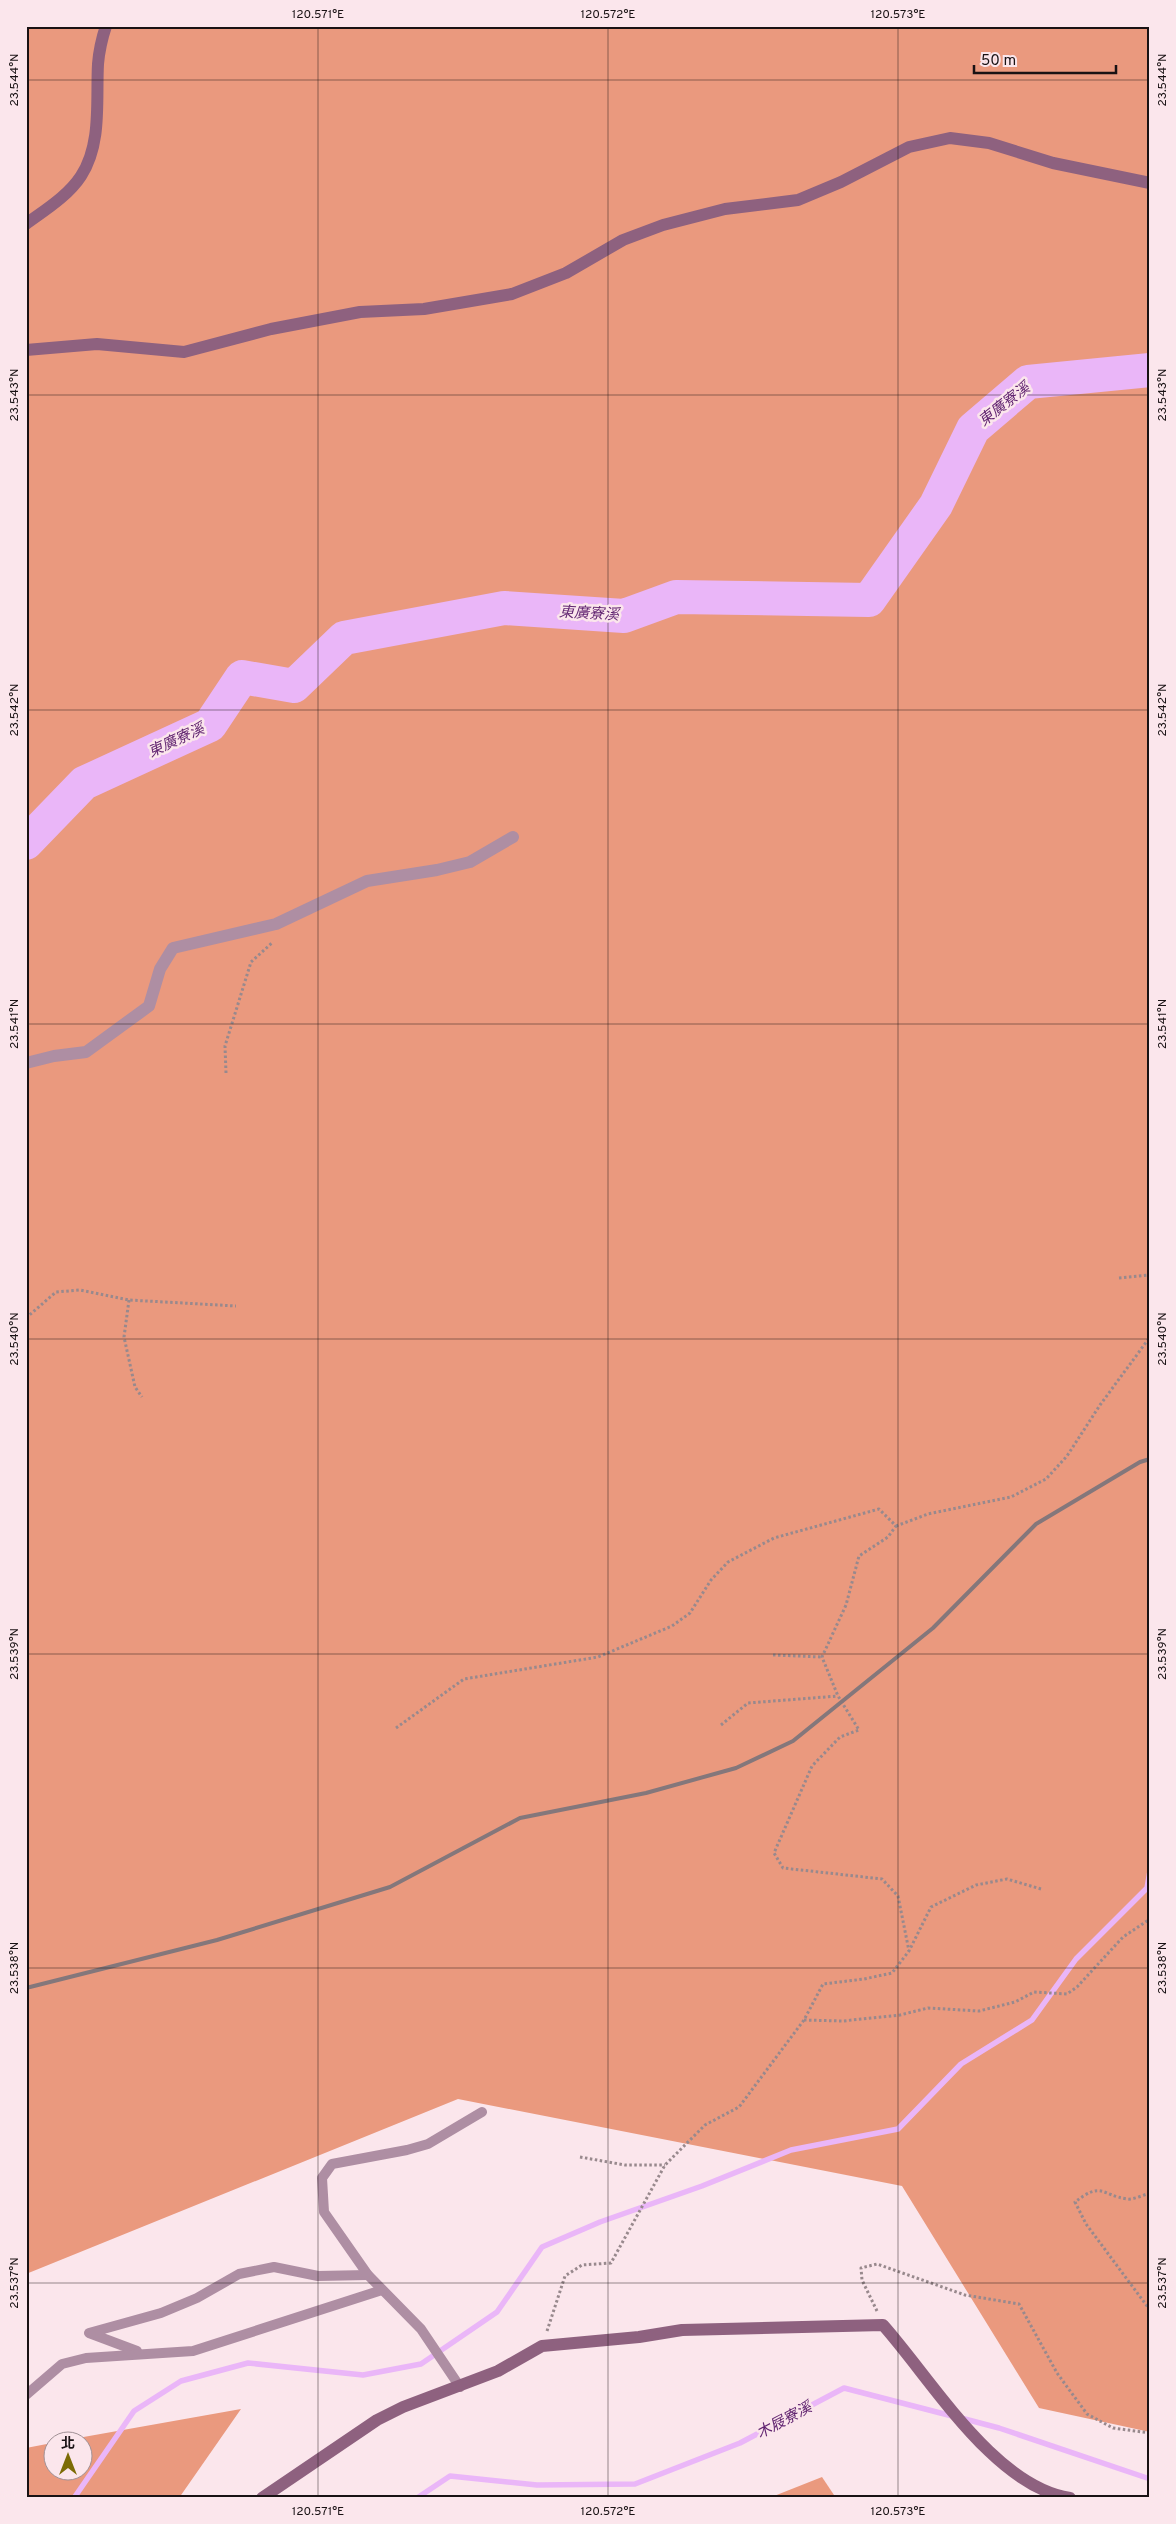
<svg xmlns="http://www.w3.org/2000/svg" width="1176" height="2524" font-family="Overpass,'Noto Sans TC',sans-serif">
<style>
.forest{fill:#ea997e}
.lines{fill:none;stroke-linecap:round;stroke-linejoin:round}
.stream{stroke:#eab6f8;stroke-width:5.5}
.river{stroke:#eab6f8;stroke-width:34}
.path{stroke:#98898d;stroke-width:3;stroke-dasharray:2.5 2.5;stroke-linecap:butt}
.lane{stroke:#ae8ea3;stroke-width:10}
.street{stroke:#ae8ea3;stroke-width:12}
.secondary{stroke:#8e617f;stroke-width:12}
.rail{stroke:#84777b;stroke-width:4}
.ticks{fill:none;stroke:#191214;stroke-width:1;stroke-opacity:0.45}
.labels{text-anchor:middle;stroke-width:5;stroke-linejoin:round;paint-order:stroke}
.water-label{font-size:15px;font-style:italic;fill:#622571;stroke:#fbe6ec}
.neatline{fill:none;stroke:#191214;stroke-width:2}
.ticks-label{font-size:12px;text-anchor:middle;fill:#191214}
</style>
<rect width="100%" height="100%" fill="#fbe6ec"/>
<!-- forest -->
<g class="forest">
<polygon points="26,26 1150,26 1150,2432 1039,2408 902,2186 458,2099 26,2274"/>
<polygon points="241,2409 179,2498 26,2498 26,2448 52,2443 52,2472 82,2472 82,2442 61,2441"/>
<polygon points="822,2477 836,2498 769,2498"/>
</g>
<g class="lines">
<!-- stream -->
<g class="stream">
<polyline points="961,2418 999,2428 1150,2479"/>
<polyline points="74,2498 134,2411 181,2381 248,2363 363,2375 421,2364 497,2312 542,2247 600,2222 702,2186 791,2150 898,2129 961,2064 1032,2020 1076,1959 1147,1888 1150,1871"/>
<polyline points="417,2498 450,2476 537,2485 635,2484 740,2443 844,2388 952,2416"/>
</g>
<!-- river -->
<polyline class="river" points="26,843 84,783 210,725 242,677 294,686 344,638 504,608 624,616 676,597 869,600 936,505 973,429 1028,382 1150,370"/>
<!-- path -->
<g class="path">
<polyline points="226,1073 225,1046 251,962 273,942"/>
<polyline points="1119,1278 1150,1275"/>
<polyline points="129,1300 124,1337 135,1387 142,1397"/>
<polyline points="26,1318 56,1292 80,1290 129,1300 236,1306"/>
<polyline points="896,1526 928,1514 1011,1497 1046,1479 1067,1456 1100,1405 1150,1337"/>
<polyline points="773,1655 822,1657"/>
<polyline points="721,1725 748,1703 838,1696"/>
<polyline points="396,1728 464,1679 598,1657 672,1626 690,1613 711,1580 728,1562 774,1538 879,1509 896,1526 888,1537 859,1556 846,1605 822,1657 838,1696 859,1730 840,1737 812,1766 774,1853 783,1868 882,1879 898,1896 909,1951"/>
<polyline points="804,2020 843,2021 900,2015 928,2008 979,2011 1015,2002 1034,1992 1067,1994 1077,1987 1123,1937 1150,1919"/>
<polyline points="580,2157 625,2165 665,2165"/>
<path d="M1150 2193C1143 2195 1133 2200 1127 2199 1101 2195 1102 2181 1075 2202L1086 2224 1150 2310"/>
<polyline points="877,2311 862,2280 861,2268 877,2264 965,2295 1019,2304 1057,2373 1087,2414 1113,2428 1150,2433"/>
<polyline points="547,2331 565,2276 582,2265 611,2263 665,2165 705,2125 739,2107 804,2020 823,1984 864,1979 892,1973 909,1951 931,1907 976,1885 1007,1879 1041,1889"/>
</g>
<!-- lane -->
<g class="lane">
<polyline points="137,2351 89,2333 161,2313 197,2298 239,2274 274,2267 318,2276 368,2275"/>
<polyline points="460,2387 421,2329 368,2275 324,2212 322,2178 332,2164 407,2150 428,2144 482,2112"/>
<polyline points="26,2395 62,2364 86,2358 193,2351 382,2290"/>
</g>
<!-- street -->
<polyline class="street" points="26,1063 54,1056 86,1052 149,1006 160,969 173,948 276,924 367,881 437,870 470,862 513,837"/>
<!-- secondary -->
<g class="secondary">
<path d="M26 224C45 210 68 196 81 176 102 144 96 100 98 64 99 52 102 38 106 26"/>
<polyline points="26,350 97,344 184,352 271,329 360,312 424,309 512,294 566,273 623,240 663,225 725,209 798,200 841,182 909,147 950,138 989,143 1053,163 1150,183"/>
<path d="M262 2498 377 2420 403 2407 498 2371 542 2346 639 2337 682 2330 883 2325C932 2380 994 2486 1070 2498"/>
</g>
<!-- rail -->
<polyline class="rail" points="26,1988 217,1940 390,1887 520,1818 646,1793 736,1768 793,1741 933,1628 1036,1524 1140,1462 1150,1459"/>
</g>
<!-- ticks -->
<path class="ticks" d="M28 26V2498M318 26V2498M608 26V2498M898 26V2498M26 80H1150M26 395H1150M26 710H1150M26 1024H1150M26 1339H1150M26 1654H1150M26 1968H1150M26 2283H1150"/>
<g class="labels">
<!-- water labels -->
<g class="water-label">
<text transform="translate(1004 404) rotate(-38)" y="5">東廣寮溪</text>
<text transform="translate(589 613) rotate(3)" y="5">東廣寮溪</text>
<text transform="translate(176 740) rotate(-25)" y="5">東廣寮溪</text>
<text transform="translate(784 2420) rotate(-28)" y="5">木屐寮溪</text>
</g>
</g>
<!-- border -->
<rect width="1176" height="2524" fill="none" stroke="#fbe6ec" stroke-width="55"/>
<!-- north arrow -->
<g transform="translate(68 2456)"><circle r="24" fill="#fbe6ec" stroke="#a19196"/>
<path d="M0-4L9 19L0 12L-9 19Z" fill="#7c6c06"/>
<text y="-8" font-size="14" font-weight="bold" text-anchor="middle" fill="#191214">北</text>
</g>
<!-- scale -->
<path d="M974 65v8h142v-8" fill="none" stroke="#191214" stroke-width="2.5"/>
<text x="981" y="65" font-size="15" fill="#191214" stroke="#fbe6ec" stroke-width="4" paint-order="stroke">50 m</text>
<rect x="28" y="28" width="1120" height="2468" class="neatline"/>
<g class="ticks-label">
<text x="318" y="18">120.571°E</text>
<text x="608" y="18">120.572°E</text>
<text x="898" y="18">120.573°E</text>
<text transform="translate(14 80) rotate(-90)" y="4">23.544°N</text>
<text transform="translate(1162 80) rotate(-90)" y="4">23.544°N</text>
<text transform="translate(14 395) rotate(-90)" y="4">23.543°N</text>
<text transform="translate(1162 395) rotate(-90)" y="4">23.543°N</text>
<text transform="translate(14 710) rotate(-90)" y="4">23.542°N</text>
<text transform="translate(1162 710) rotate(-90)" y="4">23.542°N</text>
<text transform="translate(14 1024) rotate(-90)" y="4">23.541°N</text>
<text transform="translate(1162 1024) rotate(-90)" y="4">23.541°N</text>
<text transform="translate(14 1339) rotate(-90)" y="4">23.540°N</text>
<text transform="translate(1162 1339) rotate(-90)" y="4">23.540°N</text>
<text transform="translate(14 1654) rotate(-90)" y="4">23.539°N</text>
<text transform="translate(1162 1654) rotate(-90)" y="4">23.539°N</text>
<text transform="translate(14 1968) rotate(-90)" y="4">23.538°N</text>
<text transform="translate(1162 1968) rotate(-90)" y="4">23.538°N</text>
<text transform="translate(14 2283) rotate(-90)" y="4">23.537°N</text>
<text transform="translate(1162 2283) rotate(-90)" y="4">23.537°N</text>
<text x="318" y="2515">120.571°E</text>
<text x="608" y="2515">120.572°E</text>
<text x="898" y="2515">120.573°E</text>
</g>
</svg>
